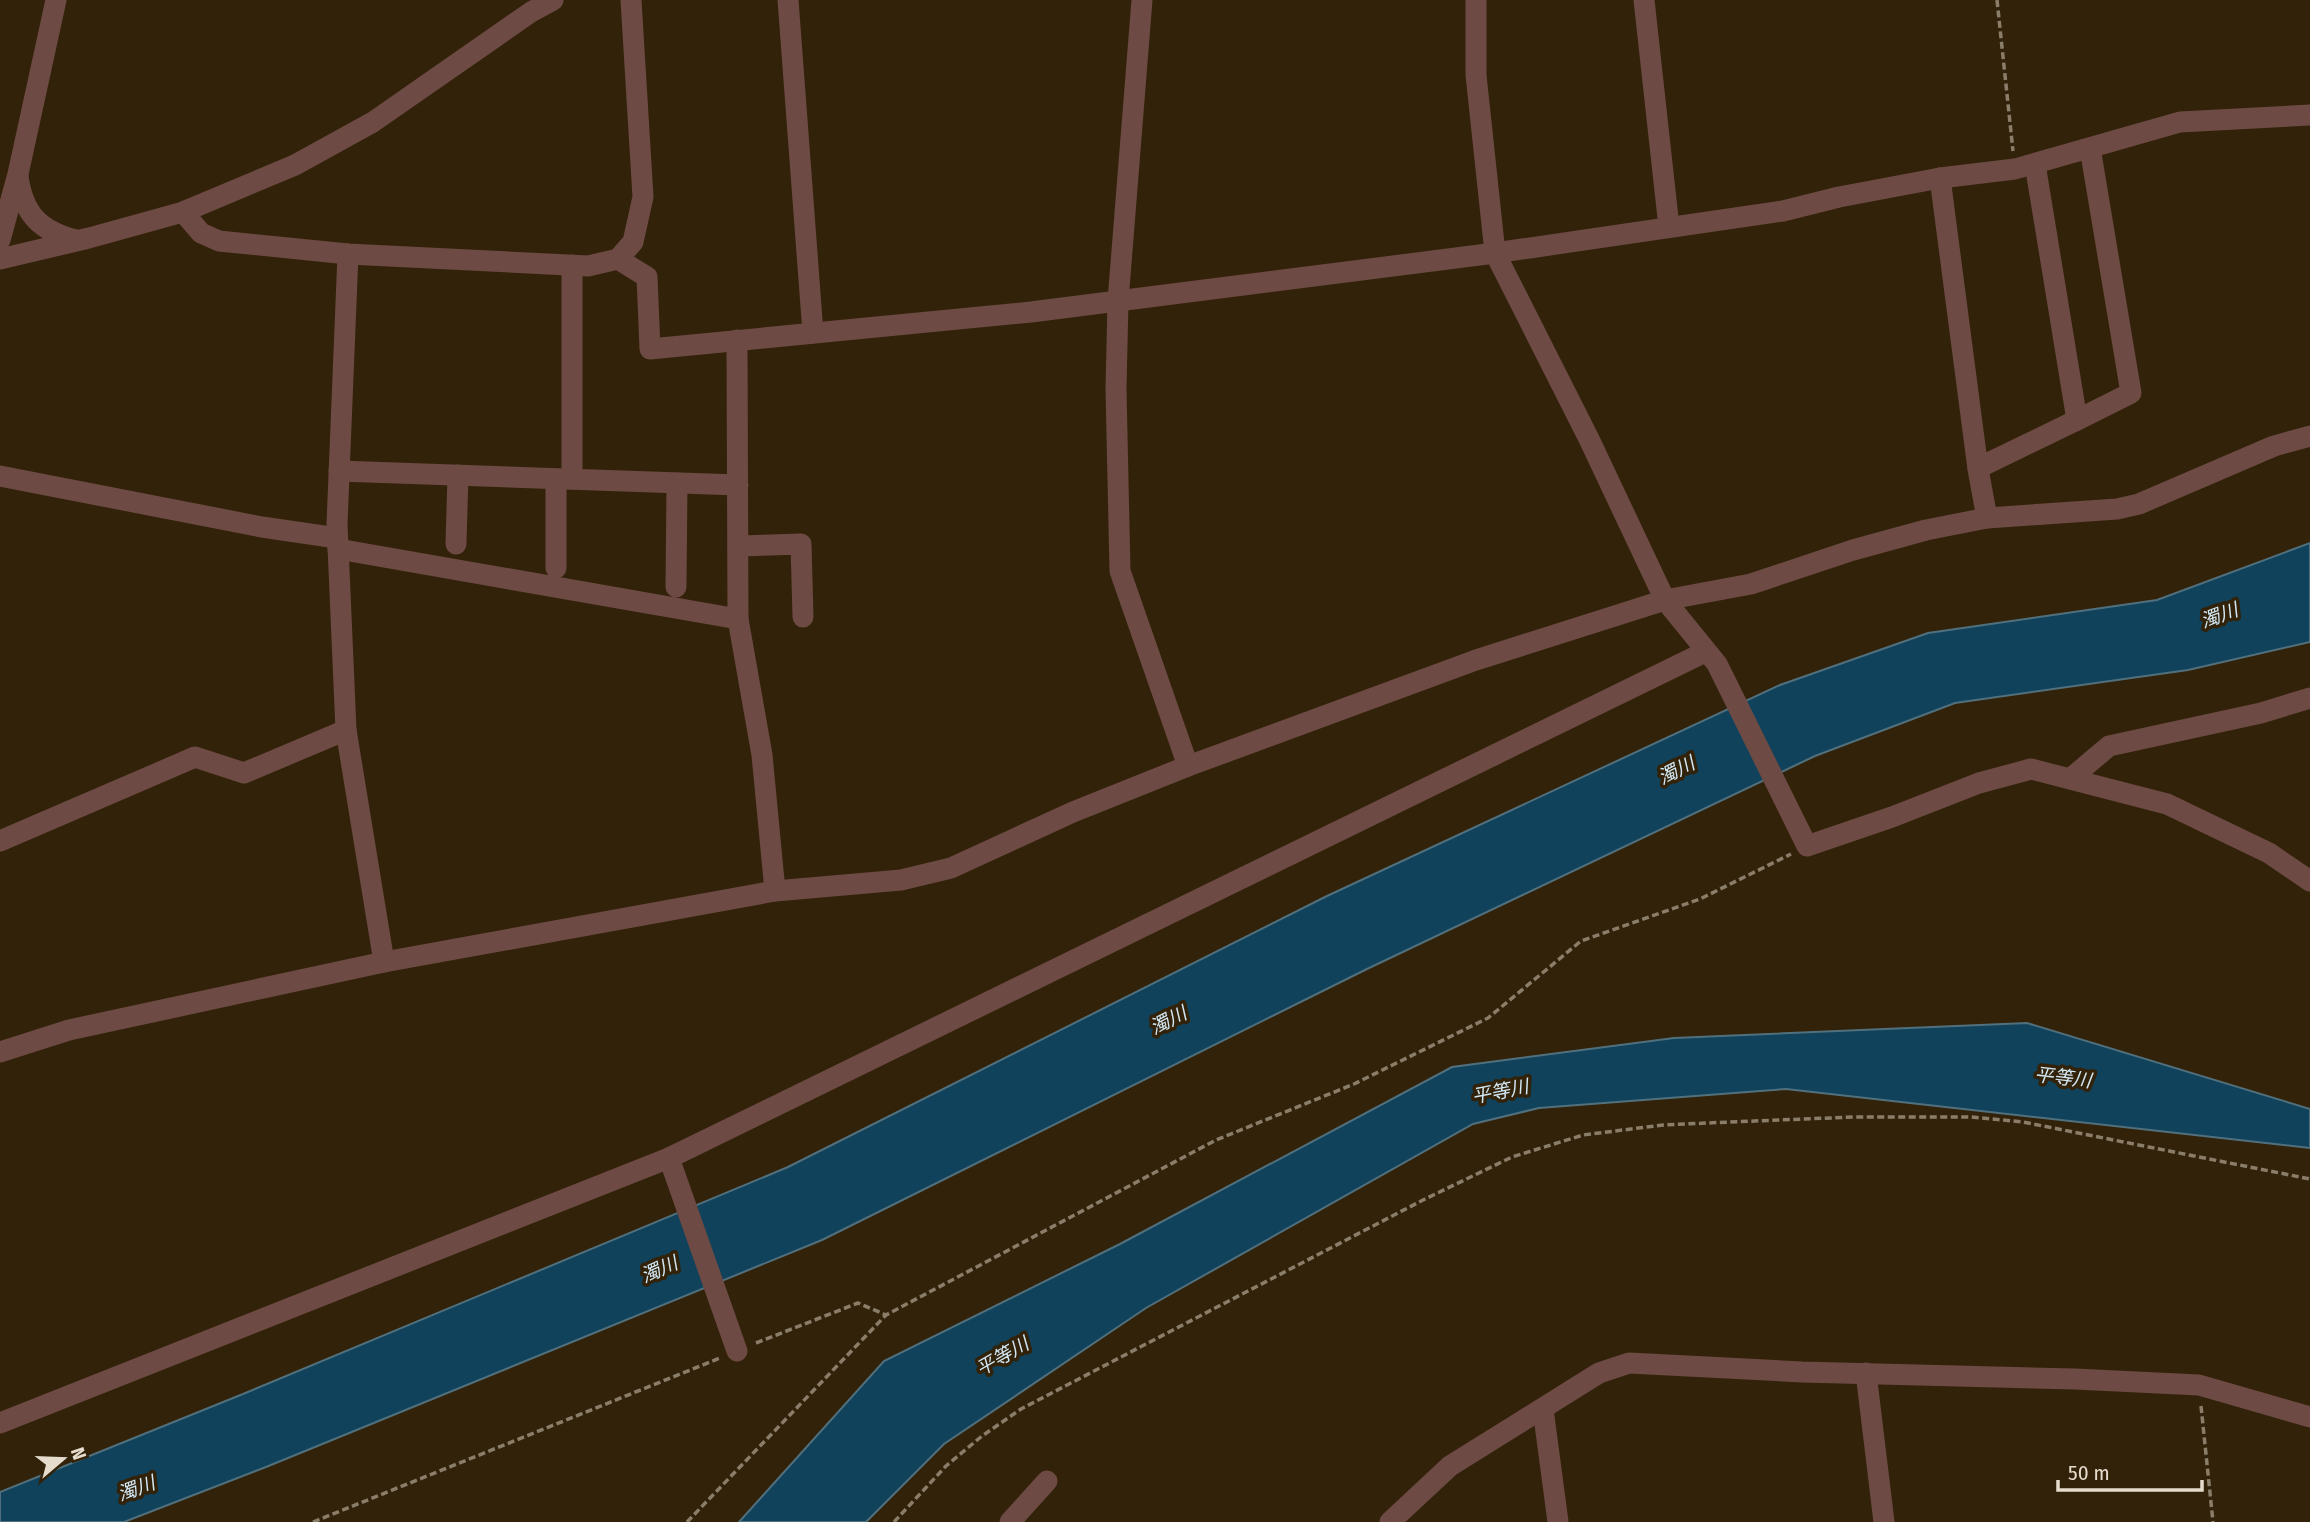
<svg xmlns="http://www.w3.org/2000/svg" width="2310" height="1522" font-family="'Fira Sans Condensed','Noto Sans JP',sans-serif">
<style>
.water{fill:#11425b;stroke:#51707d;stroke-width:2}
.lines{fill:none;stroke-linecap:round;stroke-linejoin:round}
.path{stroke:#8a7d69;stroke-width:3.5;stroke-dasharray:7 3.5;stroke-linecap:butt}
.minor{stroke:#6d4a43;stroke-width:21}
.labels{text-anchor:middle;stroke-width:7;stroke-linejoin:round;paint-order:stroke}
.water-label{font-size:19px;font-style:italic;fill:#d3e8f5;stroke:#322209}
</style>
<rect width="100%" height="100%" fill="#322209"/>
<!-- water -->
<g class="water">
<polygon points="2310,543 2310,642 2188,670 1955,703 1815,756 1367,969 822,1240 266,1467 124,1522 0,1522 0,1492 243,1394 788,1167 1327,896 1780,685 1928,633 2157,600"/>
<polygon points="2027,1023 2310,1109 2310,1148 1786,1089 1539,1108 1473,1124 1146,1308 944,1444 866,1522 739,1522 884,1361 1120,1244 1452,1067 1674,1038"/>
</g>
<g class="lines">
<!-- path -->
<g class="path">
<polyline points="1997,0 2013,151"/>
<polyline points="756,1343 858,1303 886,1315 1216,1140 1354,1084 1488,1018 1581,941 1700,899 1791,854"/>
<polyline points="2201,1406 2213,1522"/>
<polyline points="313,1522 720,1358"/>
<polyline points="687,1522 886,1315"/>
<polyline points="894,1522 946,1466 982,1436 1021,1409 1423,1200 1512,1157 1583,1135 1663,1125 1730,1122 1854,1117 1971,1117 2023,1122 2310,1179"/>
</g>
<!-- minor -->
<g class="minor">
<polyline points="788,0 813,333"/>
<polyline points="1142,0 1118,301 1116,389 1120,571 1188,766"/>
<polyline points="1476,0 1476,75 1495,253 1589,439 1665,600 1717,664 1807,846 1892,817 1979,783 2031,769 2167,804 2269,853 2310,881"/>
<polyline points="1644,0 1669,227"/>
<path d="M18 176C23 214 40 231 76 240"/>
<polyline points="1940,178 1978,469 1987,518"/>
<polyline points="183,212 201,233 219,241 348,254 588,266 618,259 633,242 643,197 631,0"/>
<polyline points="0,240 18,174 56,0"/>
<polyline points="348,254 337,524 346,730 384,962"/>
<polyline points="0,259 89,238 183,212 295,165 373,122 531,12 553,0"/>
<polyline points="618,259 647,277 650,349 1031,312 1495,253 1783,211 1839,197 1940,178 2015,169 2180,122 2310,115"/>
<polyline points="572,265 572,479"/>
<polyline points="737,340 738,619 762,755 775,891"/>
<polyline points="2077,420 2131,393 2090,148"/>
<polyline points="1978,468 2077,420 2035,164"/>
<polyline points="339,471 738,485"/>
<polyline points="0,476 262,527 337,538"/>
<polyline points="456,544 458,475"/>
<polyline points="738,546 801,544 803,617"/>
<polyline points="338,549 738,619"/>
<polyline points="556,568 556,479"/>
<polyline points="676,587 677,483"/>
<polyline points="2070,779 2109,746 2261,713 2310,698"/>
<polyline points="0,841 195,757 244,773 346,730"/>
<polyline points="0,1052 69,1030 384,962 775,891 901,880 951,868 1073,812 1188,766 1476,660 1665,600 1751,584 1853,550 1926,530 1987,518 2117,509 2139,504 2274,446 2310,436"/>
<polyline points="669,1158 737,1351"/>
<polyline points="1866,1373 1884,1522"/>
<polyline points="1543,1409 1558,1522"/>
<polyline points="0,1423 669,1158 1705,652"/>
<polyline points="1010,1522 1047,1481"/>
<polyline points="1390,1522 1450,1466 1599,1373 1629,1363 1802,1372 2075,1379 2199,1385 2310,1417"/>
</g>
</g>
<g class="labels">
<!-- water labels -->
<g class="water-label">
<text transform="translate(2219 615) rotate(-20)" y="7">濁川</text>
<text transform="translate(1676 770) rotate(-27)" y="7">濁川</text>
<text transform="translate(1168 1020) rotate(-27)" y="7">濁川</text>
<text transform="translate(2063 1077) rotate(7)" y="7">平等川</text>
<text transform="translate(1500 1091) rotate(-11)" y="7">平等川</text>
<text transform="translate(659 1269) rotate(-24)" y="7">濁川</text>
<text transform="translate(1002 1356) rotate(-30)" y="7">平等川</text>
<text transform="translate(136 1488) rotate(-20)" y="7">濁川</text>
</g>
</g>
<!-- north arrow -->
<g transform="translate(63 1459) rotate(71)" stroke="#322209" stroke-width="5" paint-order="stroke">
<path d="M0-5L12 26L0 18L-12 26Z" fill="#e6dccd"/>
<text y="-10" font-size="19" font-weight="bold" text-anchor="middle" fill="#e6dccd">N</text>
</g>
<!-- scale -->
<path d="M2058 1480v10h144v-10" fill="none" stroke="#e6dccd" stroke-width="3.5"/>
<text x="2068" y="1480" font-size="21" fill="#e6dccd" stroke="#322209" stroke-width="5" paint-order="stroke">50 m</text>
</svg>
